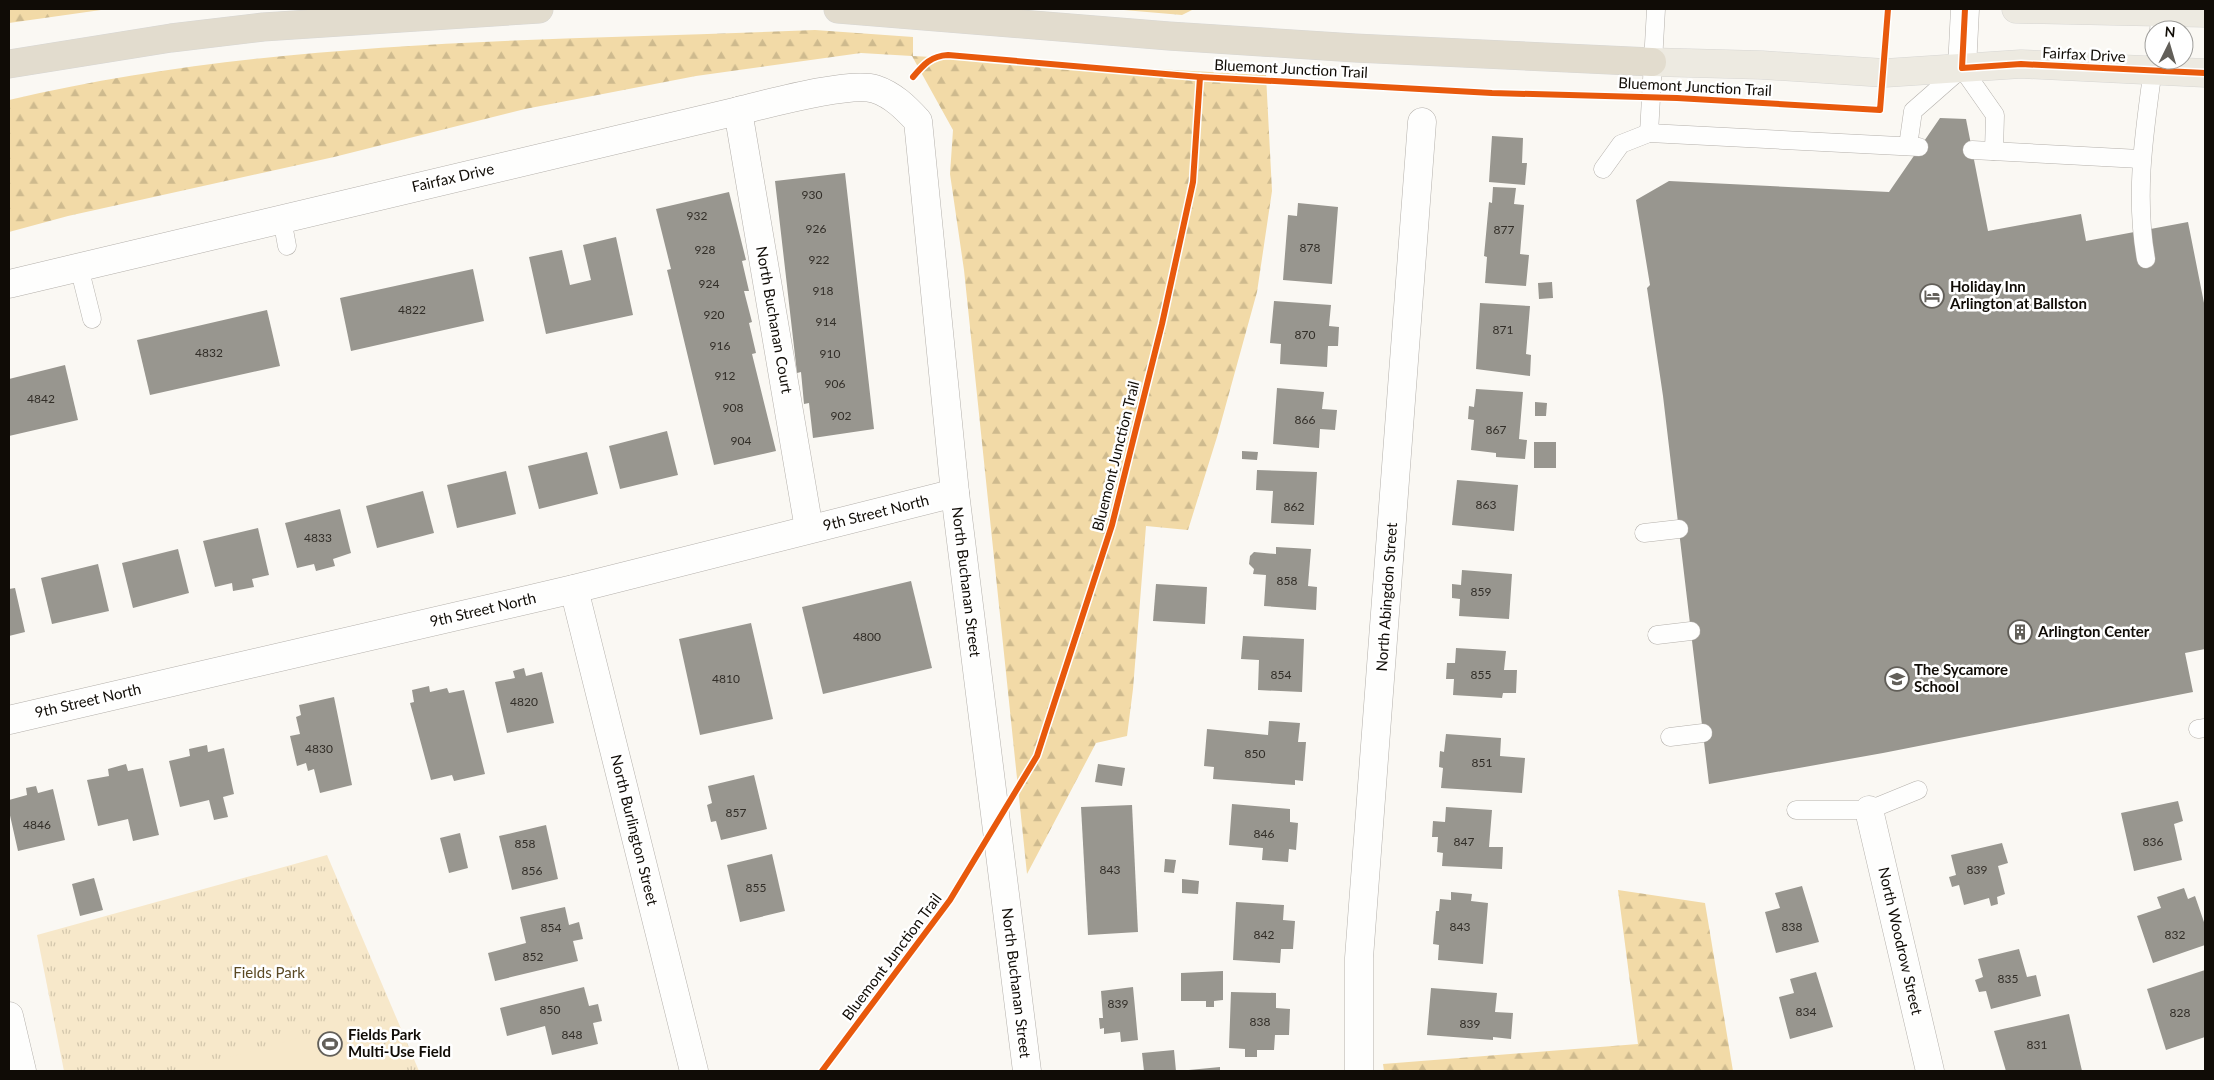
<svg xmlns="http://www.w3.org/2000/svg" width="2214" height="1080" font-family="Lato,sans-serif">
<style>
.forest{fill:url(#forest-firs)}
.park{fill:url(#park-tufts)}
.garden{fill:#f7e8ca}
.building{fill:#98968f}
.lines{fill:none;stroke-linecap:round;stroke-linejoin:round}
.service-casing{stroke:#b4b0ab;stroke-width:19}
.minor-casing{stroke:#b4b0ab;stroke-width:29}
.secondary-casing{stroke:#b4b0ab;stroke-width:29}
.primary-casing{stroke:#d7d6d3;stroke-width:29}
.motorway-casing{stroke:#d7d6d3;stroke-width:29}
.service{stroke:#fefefd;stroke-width:18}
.minor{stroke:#fefefd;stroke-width:28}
.secondary{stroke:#fefefd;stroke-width:28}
.primary{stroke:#edeae1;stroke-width:28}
.motorway{stroke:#e2dcce;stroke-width:28}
.cycleway-casing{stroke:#fff;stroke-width:9}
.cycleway{stroke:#e8590c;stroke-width:6}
.labels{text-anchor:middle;stroke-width:5;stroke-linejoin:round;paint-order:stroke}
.number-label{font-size:12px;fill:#322e28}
.street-label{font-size:15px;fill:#100c06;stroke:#fff}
.poi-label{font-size:15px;font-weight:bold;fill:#100c06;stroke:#fff;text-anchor:start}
.park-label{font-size:15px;fill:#5b4923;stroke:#fff}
</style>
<defs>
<pattern id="forest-firs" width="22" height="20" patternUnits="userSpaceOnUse" patternTransform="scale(1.25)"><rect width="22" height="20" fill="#f2daa7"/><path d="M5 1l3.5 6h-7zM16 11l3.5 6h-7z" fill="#ceba8e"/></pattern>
<pattern id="park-tufts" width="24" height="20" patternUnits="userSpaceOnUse" patternTransform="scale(1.25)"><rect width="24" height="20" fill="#f7e8ca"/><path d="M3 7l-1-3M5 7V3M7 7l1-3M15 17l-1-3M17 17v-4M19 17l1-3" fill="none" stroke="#d3c6ac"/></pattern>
</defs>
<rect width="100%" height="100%" fill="#faf8f3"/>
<!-- forest -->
<g class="forest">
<polygon points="9,9 108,9 9,23"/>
<polygon points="1112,9 1194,9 1182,15"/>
<path d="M815 30 913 37V56L1266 75 1272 191 1257 292 1217 437 1188 530 1146 526 1133 689 1127 736 1096 743 1027 874 964 270 950 174 953 130 912 56 861 53 696 76 525 109 334 157 68 216 9 232V100C274 38 545 41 815 30Z"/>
<polygon points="1618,890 1705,903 1733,1071 1384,1071 1383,1064 1638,1044"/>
</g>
<!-- park -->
<polygon class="park" points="327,855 419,1071 64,1071 37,935"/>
<!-- garden -->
<polygon class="garden" points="374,1017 393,1071 180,1071"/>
<!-- building -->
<g class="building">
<polygon points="1940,118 1966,119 1988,231 2081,214 2086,241 2188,222 2205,308 2205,649 2185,653 2193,692 1883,753 1709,784 1663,396 1647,288 1650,285 1636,200 1669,181 1889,192"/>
<polygon points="1492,136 1523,138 1522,163 1527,163 1525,185 1489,182"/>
<polygon points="845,173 874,429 813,438 809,403 804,404 801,372 797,373 775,181"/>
<polygon points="1493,187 1516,188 1514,204 1524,205 1520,254 1529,255 1526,286 1485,283 1487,257 1484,256 1489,202 1492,203"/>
<polygon points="729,192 746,260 742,261 749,291 744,291 752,322 749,323 756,353 752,354 776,451 714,465 669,278 667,270 671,269 656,209"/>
<polygon points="1298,203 1338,207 1332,284 1283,280 1288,215 1297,216"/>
<polygon points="616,237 633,315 546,334 529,257 562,250 570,285 591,280 583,245"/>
<polygon points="473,269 484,321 351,351 340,298"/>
<polygon points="1552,282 1553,298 1539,299 1538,283"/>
<polygon points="1274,301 1331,305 1329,326 1339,327 1338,346 1328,346 1327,367 1280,364 1281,344 1270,343"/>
<polygon points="1480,303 1530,306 1526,354 1531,355 1530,376 1476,369"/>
<polygon points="267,310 280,366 150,395 137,340"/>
<polygon points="65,365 78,420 9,436 9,379"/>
<polygon points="1277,388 1324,392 1322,409 1337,410 1335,430 1320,429 1319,448 1273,444"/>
<polygon points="1476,389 1523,392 1519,439 1527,440 1525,459 1496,457 1496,453 1471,450 1474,420 1468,419 1469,406 1474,407"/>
<polygon points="1535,402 1547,403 1546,416 1535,416"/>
<polygon points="667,431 678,475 620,489 609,446"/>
<rect x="1534" y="442" width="22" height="26"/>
<polygon points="1242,451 1258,452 1257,460 1242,459"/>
<polygon points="587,452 598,494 539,509 528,466"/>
<polygon points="1257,470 1317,472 1314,525 1271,523 1273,491 1256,490"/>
<polygon points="506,471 516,514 457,528 447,485"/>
<polygon points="1457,480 1518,485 1514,531 1452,525"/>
<polygon points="423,491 434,533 377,548 366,506"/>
<polygon points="340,509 351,553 333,559 335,566 316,571 314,564 297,568 285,523"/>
<polygon points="258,528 269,575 252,579 254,587 244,589 233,591 232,583 215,587 203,541"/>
<polygon points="1276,547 1311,549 1308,586 1317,587 1316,610 1264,606 1266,575 1253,574 1254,569 1249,564 1250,556 1254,552 1276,554"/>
<polygon points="178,549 189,593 133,608 122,563"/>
<polygon points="98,564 109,611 52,624 41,578"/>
<polygon points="1462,570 1512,574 1509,619 1459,616 1460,599 1452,598 1452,584 1461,585"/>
<polygon points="911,581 932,668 823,694 802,607"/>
<polygon points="1156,584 1207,587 1205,624 1153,621"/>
<polygon points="15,588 25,632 9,636 9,589"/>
<polygon points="751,623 773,719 700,735 679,639"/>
<polygon points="1243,636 1304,639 1302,692 1258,690 1259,660 1241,659"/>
<polygon points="1456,648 1506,651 1504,670 1517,670 1516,693 1503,693 1502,698 1453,695 1454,679 1446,679 1447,663 1455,663"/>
<polygon points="524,668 526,676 542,672 554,723 507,733 495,682 515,678 513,671"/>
<polygon points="429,686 430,692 447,688 449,693 464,690 485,774 454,781 452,775 431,780 410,703 414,702 412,690"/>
<polygon points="334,697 352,785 320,793 314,769 308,771 306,763 297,766 290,736 300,734 296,717 301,715 299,705"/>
<polygon points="1269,721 1300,723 1298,742 1306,742 1303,781 1295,780 1295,785 1213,779 1214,767 1204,766 1207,729 1268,735"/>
<polygon points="1446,734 1501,738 1500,756 1525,758 1522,793 1441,788 1443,768 1439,767 1440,751 1444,752"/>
<polygon points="207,745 208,752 224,748 234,794 223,797 228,817 214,820 209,800 180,807 169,761 190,756 189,749"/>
<polygon points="126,764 128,771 143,768 159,835 133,841 128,819 98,826 87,780 109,776 108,769"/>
<polygon points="1098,764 1125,768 1122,786 1095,782"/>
<polygon points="754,775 767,829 721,840 716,821 711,822 707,805 712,803 708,786"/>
<polygon points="36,786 38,793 53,789 65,840 18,851 9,811 9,800 27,795 26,788"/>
<polygon points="2178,801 2183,821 2174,824 2182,860 2134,871 2121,813"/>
<polygon points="1232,804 1290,809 1290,822 1298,823 1296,850 1289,849 1288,862 1262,860 1263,848 1229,845"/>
<polygon points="1132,805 1138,932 1088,935 1081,807"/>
<polygon points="1446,807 1492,810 1489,847 1503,847 1502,869 1442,866 1443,853 1437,852 1438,837 1432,837 1433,821 1445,822"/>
<polygon points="546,825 558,879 512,890 499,836"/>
<polygon points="460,833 468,868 449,873 440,838"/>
<polygon points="2002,843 2008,863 1998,866 2005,894 1997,897 1998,904 1991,906 1989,898 1964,905 1959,885 1952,887 1949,877 1956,875 1951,855"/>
<polygon points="772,854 785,911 740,922 727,865"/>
<polygon points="1165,859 1176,860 1174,873 1164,872"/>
<polygon points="94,878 103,910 80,916 72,884"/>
<polygon points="1182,879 1199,881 1198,894 1182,893"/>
<polygon points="1802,886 1819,942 1776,953 1765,912 1780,908 1775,893"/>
<polygon points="2184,888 2188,899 2195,896 2205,925 2205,945 2153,963 2137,916 2161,908 2157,897"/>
<polygon points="1451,892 1472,894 1471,901 1488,903 1483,964 1438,960 1439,945 1433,944 1436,911 1439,911 1440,899 1451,900"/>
<polygon points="1236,902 1284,905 1283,920 1295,921 1293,949 1281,949 1280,963 1233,960"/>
<polygon points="565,907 569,925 579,922 583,939 573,941 578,961 495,981 488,953 526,943 520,917"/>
<polygon points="2019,949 2027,977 2036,975 2041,996 1991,1009 1986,991 1979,992 1975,980 1983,977 1978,959"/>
<polygon points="2205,970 2205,1037 2166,1050 2147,989"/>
<polygon points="1223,971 1223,1000 1214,1001 1214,1007 1206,1007 1206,1001 1181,1001 1181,973"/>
<polygon points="1816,972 1833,1027 1790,1039 1779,997 1794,993 1790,979"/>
<polygon points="584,987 589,1006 598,1004 602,1021 593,1023 598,1044 552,1055 545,1026 507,1036 500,1008"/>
<polygon points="1133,987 1138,1040 1121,1042 1120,1032 1104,1034 1104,1028 1100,1029 1099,1018 1103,1018 1101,991"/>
<polygon points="1431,988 1497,993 1495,1012 1513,1013 1511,1039 1493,1037 1493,1040 1427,1035"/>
<polygon points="1231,992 1276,993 1276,1008 1290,1009 1289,1035 1275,1035 1274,1050 1257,1050 1257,1057 1245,1057 1245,1049 1229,1048"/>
<polygon points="2069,1014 2082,1071 2006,1071 1994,1031"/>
<polygon points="1174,1050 1176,1071 1144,1071 1142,1053"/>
<polygon points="1220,1067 1220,1071 1189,1071 1189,1070"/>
</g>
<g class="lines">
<!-- service casing -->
<g class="service-casing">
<g id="service">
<polyline points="2159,30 2161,12"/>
<polyline points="1649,133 1656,9"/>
<polyline points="1908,146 1913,111 1962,68 1995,115 1994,151"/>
<polyline points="1972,150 2140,159"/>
<polyline points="1603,169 1621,144 1649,133 1919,147"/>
<polyline points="282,219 287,246"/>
<path d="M2146 259C2134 193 2145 128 2154 61"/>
<polyline points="79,267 92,319"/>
<polyline points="1644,533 1679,529"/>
<polyline points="1657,635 1691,631"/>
<polyline points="2198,729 2205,728"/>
<polyline points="1670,737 1703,733"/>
<polyline points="1796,810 1869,810 1918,790"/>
</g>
</g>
<!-- minor casing -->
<g class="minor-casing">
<g id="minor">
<polyline points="1962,68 1965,9"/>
<polyline points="738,111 809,529"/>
<path d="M9 284 738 111C767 104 850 81 875 89 893 95 905 107 918 121L955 493 1027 1071"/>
<polyline points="574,589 694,1071"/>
<polyline points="9,720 574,589 955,493"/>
<polyline points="1869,810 1930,1071"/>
<polyline points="1359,1071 1359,958 1422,122"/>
</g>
</g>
<!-- secondary casing -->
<g class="secondary-casing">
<polyline id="secondary" points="9,1016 22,1071"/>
</g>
<!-- primary casing -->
<g class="primary-casing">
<g id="primary">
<polyline points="2016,9 2205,13"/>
<polyline points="1652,62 1762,65 1885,73 2021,64 2205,73"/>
</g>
</g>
<!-- motorway casing -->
<g class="motorway-casing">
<g id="motorway">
<polyline points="838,9 1169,36 1355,48 1652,62"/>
<polyline points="9,64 171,38 263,27 539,9"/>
</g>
</g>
<!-- service -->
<use href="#service" class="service"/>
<!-- minor -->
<use href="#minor" class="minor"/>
<!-- secondary -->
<use href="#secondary" class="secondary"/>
<!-- primary -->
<use href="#primary" class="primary"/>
<!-- motorway -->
<use href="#motorway" class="motorway"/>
<!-- cycleway casing -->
<g class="cycleway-casing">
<g id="cycleway">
<polyline points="1965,9 1962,68 2021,64 2205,73"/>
<path d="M913 77C924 64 931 56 948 55L1200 77"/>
<polyline points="822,1071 950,900 1037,756 1112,525 1162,324 1193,182 1200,77 1492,93 1677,98 1880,110 1888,9"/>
</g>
</g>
<!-- cycleway -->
<use href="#cycleway" class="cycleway"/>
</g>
<!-- icons -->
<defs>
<g id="hotel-ring" transform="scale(1.25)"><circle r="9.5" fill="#fff" stroke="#625f59" stroke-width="1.5"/><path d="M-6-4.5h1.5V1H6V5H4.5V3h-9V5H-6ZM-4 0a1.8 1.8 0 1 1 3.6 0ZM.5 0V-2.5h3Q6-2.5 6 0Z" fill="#625f59"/></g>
<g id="building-ring" transform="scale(1.25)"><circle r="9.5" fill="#fff" stroke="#625f59" stroke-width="1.5"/><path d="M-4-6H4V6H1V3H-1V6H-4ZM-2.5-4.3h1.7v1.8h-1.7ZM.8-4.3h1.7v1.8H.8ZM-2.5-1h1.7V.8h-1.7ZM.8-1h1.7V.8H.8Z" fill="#625f59"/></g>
<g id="school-ring" transform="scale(1.25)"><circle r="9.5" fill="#fff" stroke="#625f59" stroke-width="1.5"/><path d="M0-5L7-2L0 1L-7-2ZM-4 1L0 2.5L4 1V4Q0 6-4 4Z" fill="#625f59"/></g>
<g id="stadium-ring" transform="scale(1.25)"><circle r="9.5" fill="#fff" stroke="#625f59" stroke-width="1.5"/><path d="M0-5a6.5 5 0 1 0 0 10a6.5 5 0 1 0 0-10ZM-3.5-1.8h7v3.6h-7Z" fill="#625f59"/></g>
</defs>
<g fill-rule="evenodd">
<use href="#hotel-ring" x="1932" y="296"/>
<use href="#building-ring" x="2020" y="632"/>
<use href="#school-ring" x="1897" y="679"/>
<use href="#stadium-ring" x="330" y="1044"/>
</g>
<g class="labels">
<!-- number labels -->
<g class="number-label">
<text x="812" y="199">930</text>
<text x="697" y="220">932</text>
<text x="816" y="233">926</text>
<text x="1504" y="234">877</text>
<text x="1310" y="252">878</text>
<text x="705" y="254">928</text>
<text x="819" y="264">922</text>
<text x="709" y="288">924</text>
<text x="823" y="295">918</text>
<text x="412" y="314">4822</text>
<text x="714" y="319">920</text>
<text x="826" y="326">914</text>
<text x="1503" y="334">871</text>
<text x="1305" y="339">870</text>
<text x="720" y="350">916</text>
<text x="209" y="357">4832</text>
<text x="830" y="358">910</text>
<text x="725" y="380">912</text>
<text x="835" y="388">906</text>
<text x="41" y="403">4842</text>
<text x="733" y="412">908</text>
<text x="841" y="420">902</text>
<text x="1305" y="424">866</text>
<text x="1496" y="434">867</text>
<text x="741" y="445">904</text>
<text x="1486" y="509">863</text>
<text x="1294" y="511">862</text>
<text x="318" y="542">4833</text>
<text x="1287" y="585">858</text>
<text x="1481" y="596">859</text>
<text x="867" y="641">4800</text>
<text x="1281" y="679">854</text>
<text x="1481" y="679">855</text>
<text x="726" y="683">4810</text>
<text x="524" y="706">4820</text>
<text x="319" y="753">4830</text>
<text x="1255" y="758">850</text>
<text x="1482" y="767">851</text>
<text x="736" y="817">857</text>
<text x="37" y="829">4846</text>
<text x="1264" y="838">846</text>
<text x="1464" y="846">847</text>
<text x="2153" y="846">836</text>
<text x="525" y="848">858</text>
<text x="1110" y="874">843</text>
<text x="1977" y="874">839</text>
<text x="532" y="875">856</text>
<text x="756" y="892">855</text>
<text x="1460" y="931">843</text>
<text x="1792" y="931">838</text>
<text x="551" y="932">854</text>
<text x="1264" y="939">842</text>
<text x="2175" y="939">832</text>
<text x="533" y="961">852</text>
<text x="2008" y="983">835</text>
<text x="1118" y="1008">839</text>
<text x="550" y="1014">850</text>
<text x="1806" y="1016">834</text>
<text x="2180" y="1017">828</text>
<text x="1260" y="1026">838</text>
<text x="1470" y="1028">839</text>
<text x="572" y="1039">848</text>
<text x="2037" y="1049">831</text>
</g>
<!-- street labels -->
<g class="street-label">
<text transform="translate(2084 55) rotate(3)" y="5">Fairfax Drive</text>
<text transform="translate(1291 69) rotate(3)" y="5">Bluemont Junction Trail</text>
<text transform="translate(1695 87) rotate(3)" y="5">Bluemont Junction Trail</text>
<text transform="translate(453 178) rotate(-13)" y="5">Fairfax Drive</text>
<text transform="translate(774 320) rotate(80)" y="5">North Buchanan Court</text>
<text transform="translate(1116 456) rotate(-76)" y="5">Bluemont Junction Trail</text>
<text transform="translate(876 513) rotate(-14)" y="5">9th Street North</text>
<text transform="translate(966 582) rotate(83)" y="5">North Buchanan Street</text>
<text transform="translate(1387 597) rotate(-86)" y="5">North Abingdon Street</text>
<text transform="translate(483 610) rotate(-13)" y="5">9th Street North</text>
<text transform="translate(88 701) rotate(-13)" y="5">9th Street North</text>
<text transform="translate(634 830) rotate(76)" y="5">North Burlington Street</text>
<text transform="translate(1900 941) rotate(77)" y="5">North Woodrow Street</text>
<text transform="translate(892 957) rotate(-53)" y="5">Bluemont Junction Trail</text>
<text transform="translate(1016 983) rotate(83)" y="5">North Buchanan Street</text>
</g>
<!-- poi labels -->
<g class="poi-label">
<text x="1950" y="292">Holiday Inn<tspan x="1950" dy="17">Arlington at Ballston</tspan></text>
<text x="2038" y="637">Arlington Center</text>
<text x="1914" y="675">The Sycamore<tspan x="1914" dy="17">School</tspan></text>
<text x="348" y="1040">Fields Park<tspan x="348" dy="17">Multi-Use Field</tspan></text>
</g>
<!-- park labels -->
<g class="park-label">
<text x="269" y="978">Fields Park</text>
</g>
</g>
<!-- border -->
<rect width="2214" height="1080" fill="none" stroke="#100c06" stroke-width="20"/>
<!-- north arrow -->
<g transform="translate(2169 45) rotate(5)"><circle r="24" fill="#ffffff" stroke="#9f9e9b"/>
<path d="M0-4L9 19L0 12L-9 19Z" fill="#625f59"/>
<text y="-8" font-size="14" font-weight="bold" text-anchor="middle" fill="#100c06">N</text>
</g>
</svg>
